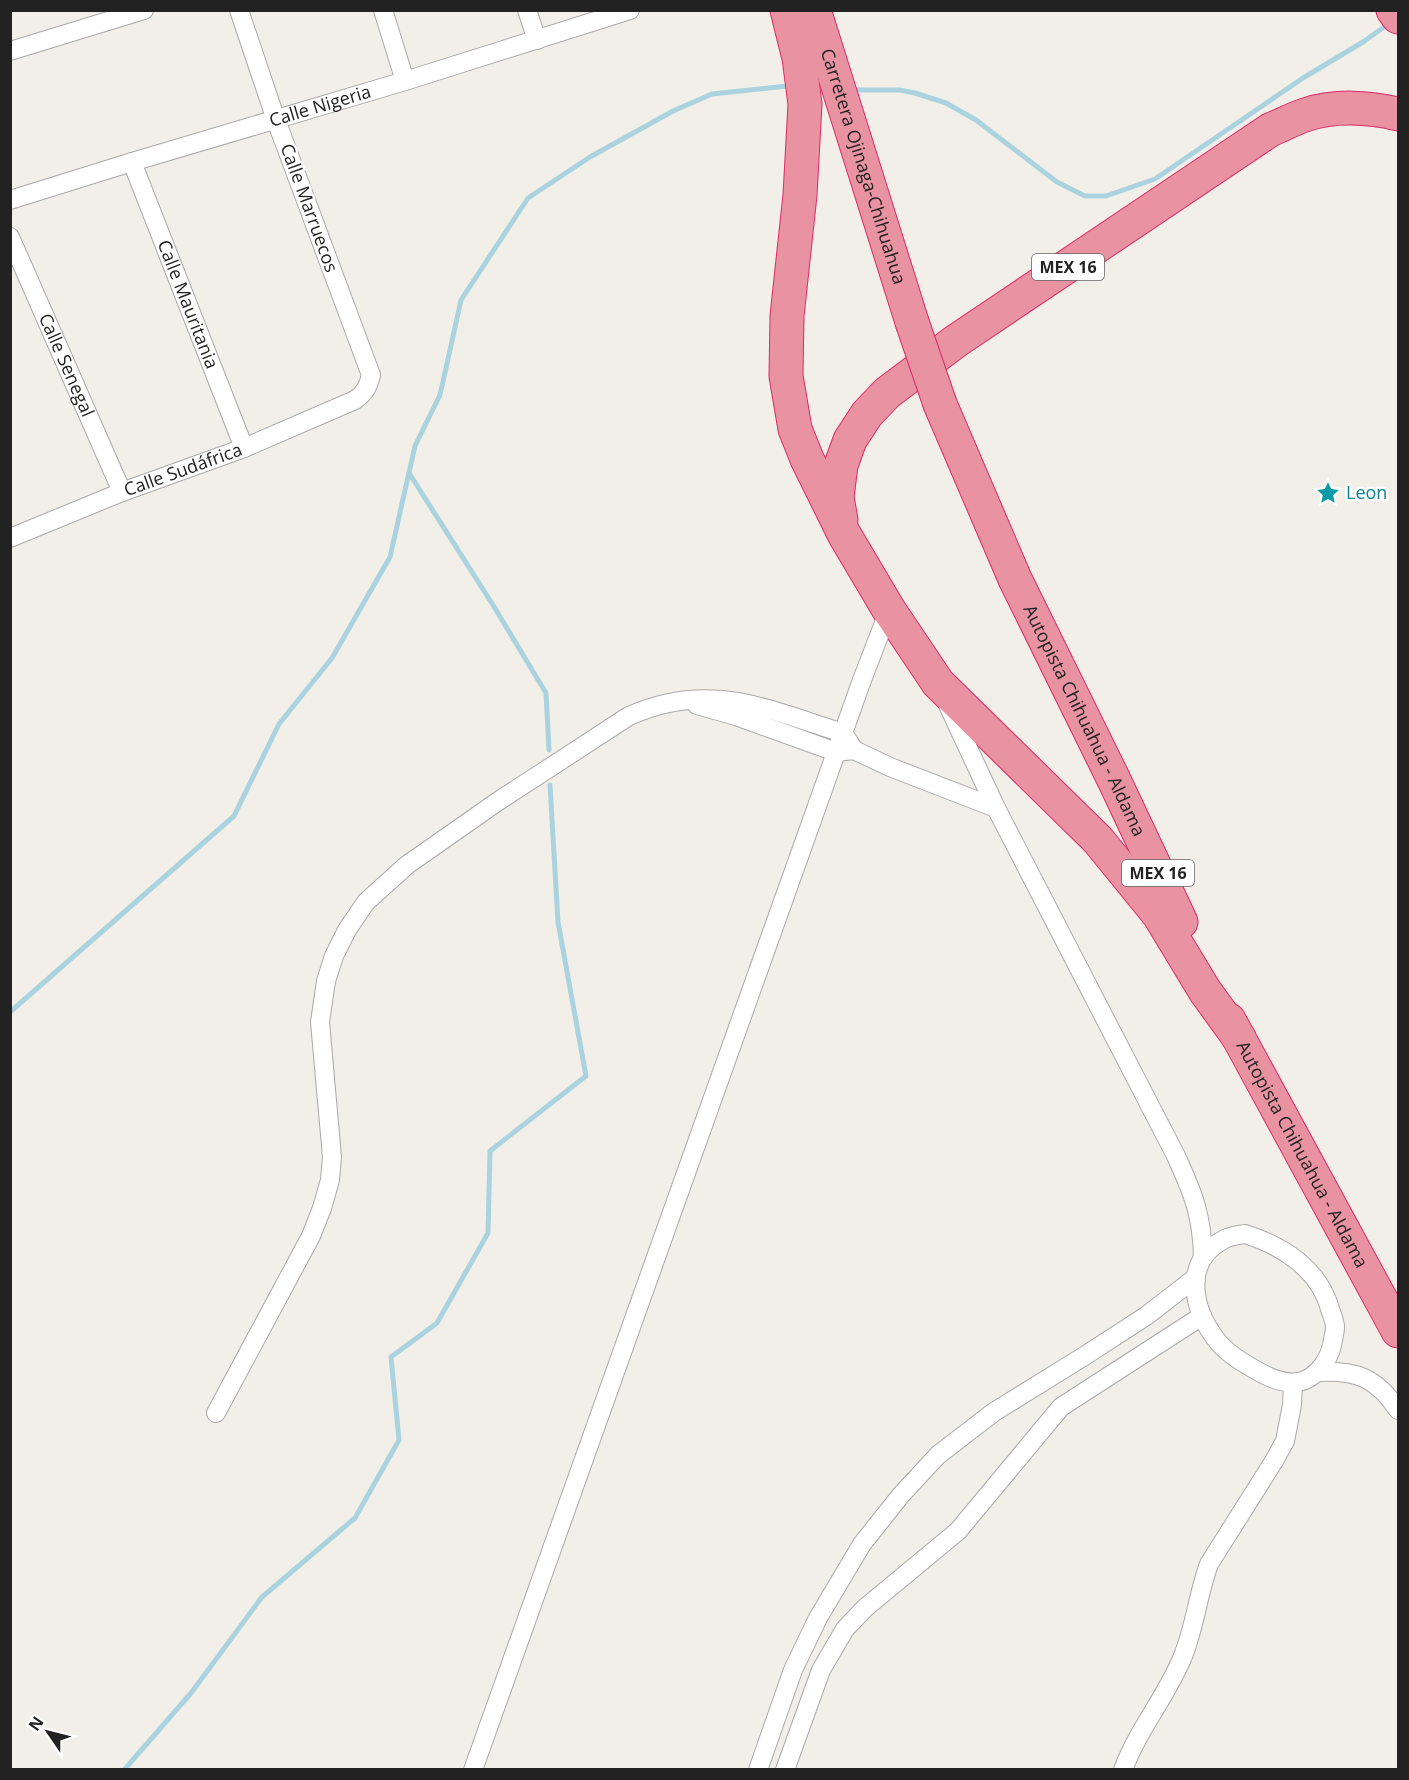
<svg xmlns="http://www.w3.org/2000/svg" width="1409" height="1780" font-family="'Open Sans',sans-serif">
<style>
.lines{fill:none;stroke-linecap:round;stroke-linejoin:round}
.stream{stroke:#aad3df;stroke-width:5}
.street-casing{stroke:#a9a9a9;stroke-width:20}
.highway-casing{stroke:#dc2a67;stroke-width:35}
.street{stroke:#fff;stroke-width:18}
.highway{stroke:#e892a2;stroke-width:33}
.highway-bridge-casing{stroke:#dc2a67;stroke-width:35;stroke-linecap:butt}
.highway-bridge{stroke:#e892a2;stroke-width:33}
.labels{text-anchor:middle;stroke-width:5;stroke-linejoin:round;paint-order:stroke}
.shield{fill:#fff;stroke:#646464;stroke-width:1.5}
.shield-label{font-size:16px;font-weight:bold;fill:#222}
.street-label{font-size:18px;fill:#222;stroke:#fff}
.culture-label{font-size:18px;fill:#0d838f;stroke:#fff;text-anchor:start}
</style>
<rect width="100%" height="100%" fill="#f2efe9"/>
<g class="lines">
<!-- stream -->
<g class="stream">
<polyline points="857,90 899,90 915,93 946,103 976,120 1057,182 1085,196 1106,196 1155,179 1303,78 1363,42 1384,27"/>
<polyline points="409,473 493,605 546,693 549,750"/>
<polyline points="10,1012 234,816 279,724 332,658 390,557 415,446 440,395 461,300 528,198 590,157 673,111 712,94 787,86"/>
<polyline points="124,1770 191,1693 262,1597 355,1518 399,1440 391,1357 437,1323 488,1233 490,1151 586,1076 558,922 550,785"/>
</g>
<!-- street casing -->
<g class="street-casing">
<g id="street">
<polyline points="383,10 405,81"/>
<polyline points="527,10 537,40"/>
<polyline points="10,51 144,10"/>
<path id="s1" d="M132 162 244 448"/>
<path id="s2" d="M10 200 132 162 405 81 630 10"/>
<path id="s3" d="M10 237 122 492"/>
<path id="s4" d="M10 538 122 492 244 448 355 400C365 393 368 387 371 375L276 120 239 10"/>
<path d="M947 703 996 808 1176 1156C1193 1193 1202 1215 1203 1257"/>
<polyline points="697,705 736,716 836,752 854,750 890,767 996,808"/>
<path d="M1245 1234C1283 1246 1319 1269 1330 1309 1332 1315 1335 1321 1335 1327 1335 1332 1333 1339 1332 1345 1329 1359 1319 1374 1305 1380 1288 1387 1269 1378 1254 1369 1240 1361 1225 1352 1215 1338 1192 1307 1183 1261 1223 1240 1229 1236 1239 1235 1245 1234Z"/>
<path d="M1317 1372C1356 1370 1376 1377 1398 1410"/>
<path d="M216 1413 311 1236 322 1208 330 1180 332 1157 320 1022 326 981 334 956 347 930 366 902 407 865 497 802 629 716C709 680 766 709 843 733L854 750"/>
<polyline points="473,1770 862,680 889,610"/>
<polyline points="758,1770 793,1670 818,1618 862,1544 901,1495 938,1455 994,1412 1086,1355 1146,1316 1194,1279"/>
<polyline points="785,1770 821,1670 845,1629 865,1608 958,1531 1061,1407 1202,1316"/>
<path d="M1123 1770C1138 1729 1167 1696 1183 1656 1195 1626 1198 1594 1209 1564L1274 1461 1285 1441 1292 1405 1293 1384"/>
</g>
</g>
<!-- highway casing -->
<g class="highway-casing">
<g id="highway">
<polyline points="787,10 799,58 805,104 800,195 787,316 786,376 795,429 807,459 844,534 889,610 938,683 1098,840 1159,915 1205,991 1239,1038"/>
<path id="s5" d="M814 10 912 322"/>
<polyline points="1393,10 1398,17"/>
<path id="s6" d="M940 404 1015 579 1114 780 1181 922"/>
<path d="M841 520 837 497 841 465 850 440 867 414 887 393 956 341 1270 130C1282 125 1293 119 1305 115 1334 105 1369 107 1398 114"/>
<path id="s7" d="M1229 1020 1398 1331"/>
</g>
</g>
<!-- street -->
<use href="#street" class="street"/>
<!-- highway -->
<use href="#highway" class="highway"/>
<!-- highway-bridge casing -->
<g class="highway-bridge-casing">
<polyline id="highway-bridge" points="912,322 940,404"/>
</g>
<!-- highway-bridge -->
<use href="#highway-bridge" class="highway-bridge"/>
</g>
<!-- icons -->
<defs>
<g id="sight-bare" transform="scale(1.8)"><path d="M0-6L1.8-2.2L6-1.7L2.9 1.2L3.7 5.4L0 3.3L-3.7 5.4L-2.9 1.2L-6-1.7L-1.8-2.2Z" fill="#0f9aa8" stroke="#fff" stroke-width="2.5" paint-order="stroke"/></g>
</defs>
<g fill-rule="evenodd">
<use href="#sight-bare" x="1328" y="493"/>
</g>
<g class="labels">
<!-- shield labels -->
<g class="shield">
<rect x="1032" y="254" width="72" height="26" rx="4.5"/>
<rect x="1122" y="860" width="72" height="26" rx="4.5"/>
</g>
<g class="shield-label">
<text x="1068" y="273">MEX 16</text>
<text x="1158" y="879">MEX 16</text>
</g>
<!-- street labels -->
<g class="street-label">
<text dy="6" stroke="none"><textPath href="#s2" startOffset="324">Calle Nigeria</textPath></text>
<text dy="6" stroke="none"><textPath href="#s5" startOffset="164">Carretera Ojinaga-Chihuahua</textPath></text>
<text transform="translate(309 208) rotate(70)" y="6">Calle Marruecos</text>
<text dy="6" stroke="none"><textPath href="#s1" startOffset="153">Calle Mauritania</textPath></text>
<text dy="6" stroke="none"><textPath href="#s3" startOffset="140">Calle Senegal</textPath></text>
<text dy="6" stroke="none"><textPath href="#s4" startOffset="186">Calle Sudáfrica</textPath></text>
<text dy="6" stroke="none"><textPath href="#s6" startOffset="348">Autopista Chihuahua - Aldama</textPath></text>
<text dy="6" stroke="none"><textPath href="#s7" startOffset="153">Autopista Chihuahua - Aldama</textPath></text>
</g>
<!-- culture labels -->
<g class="culture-label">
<text x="1346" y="499">Leon</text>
</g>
</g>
<!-- border -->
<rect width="1409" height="1780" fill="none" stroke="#222222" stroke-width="24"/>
<!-- north arrow -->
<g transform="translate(48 1732) rotate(305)" stroke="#ffffff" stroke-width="4.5" paint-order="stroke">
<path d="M0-4.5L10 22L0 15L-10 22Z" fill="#222222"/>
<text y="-9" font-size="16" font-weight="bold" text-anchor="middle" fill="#222222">N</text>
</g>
</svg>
